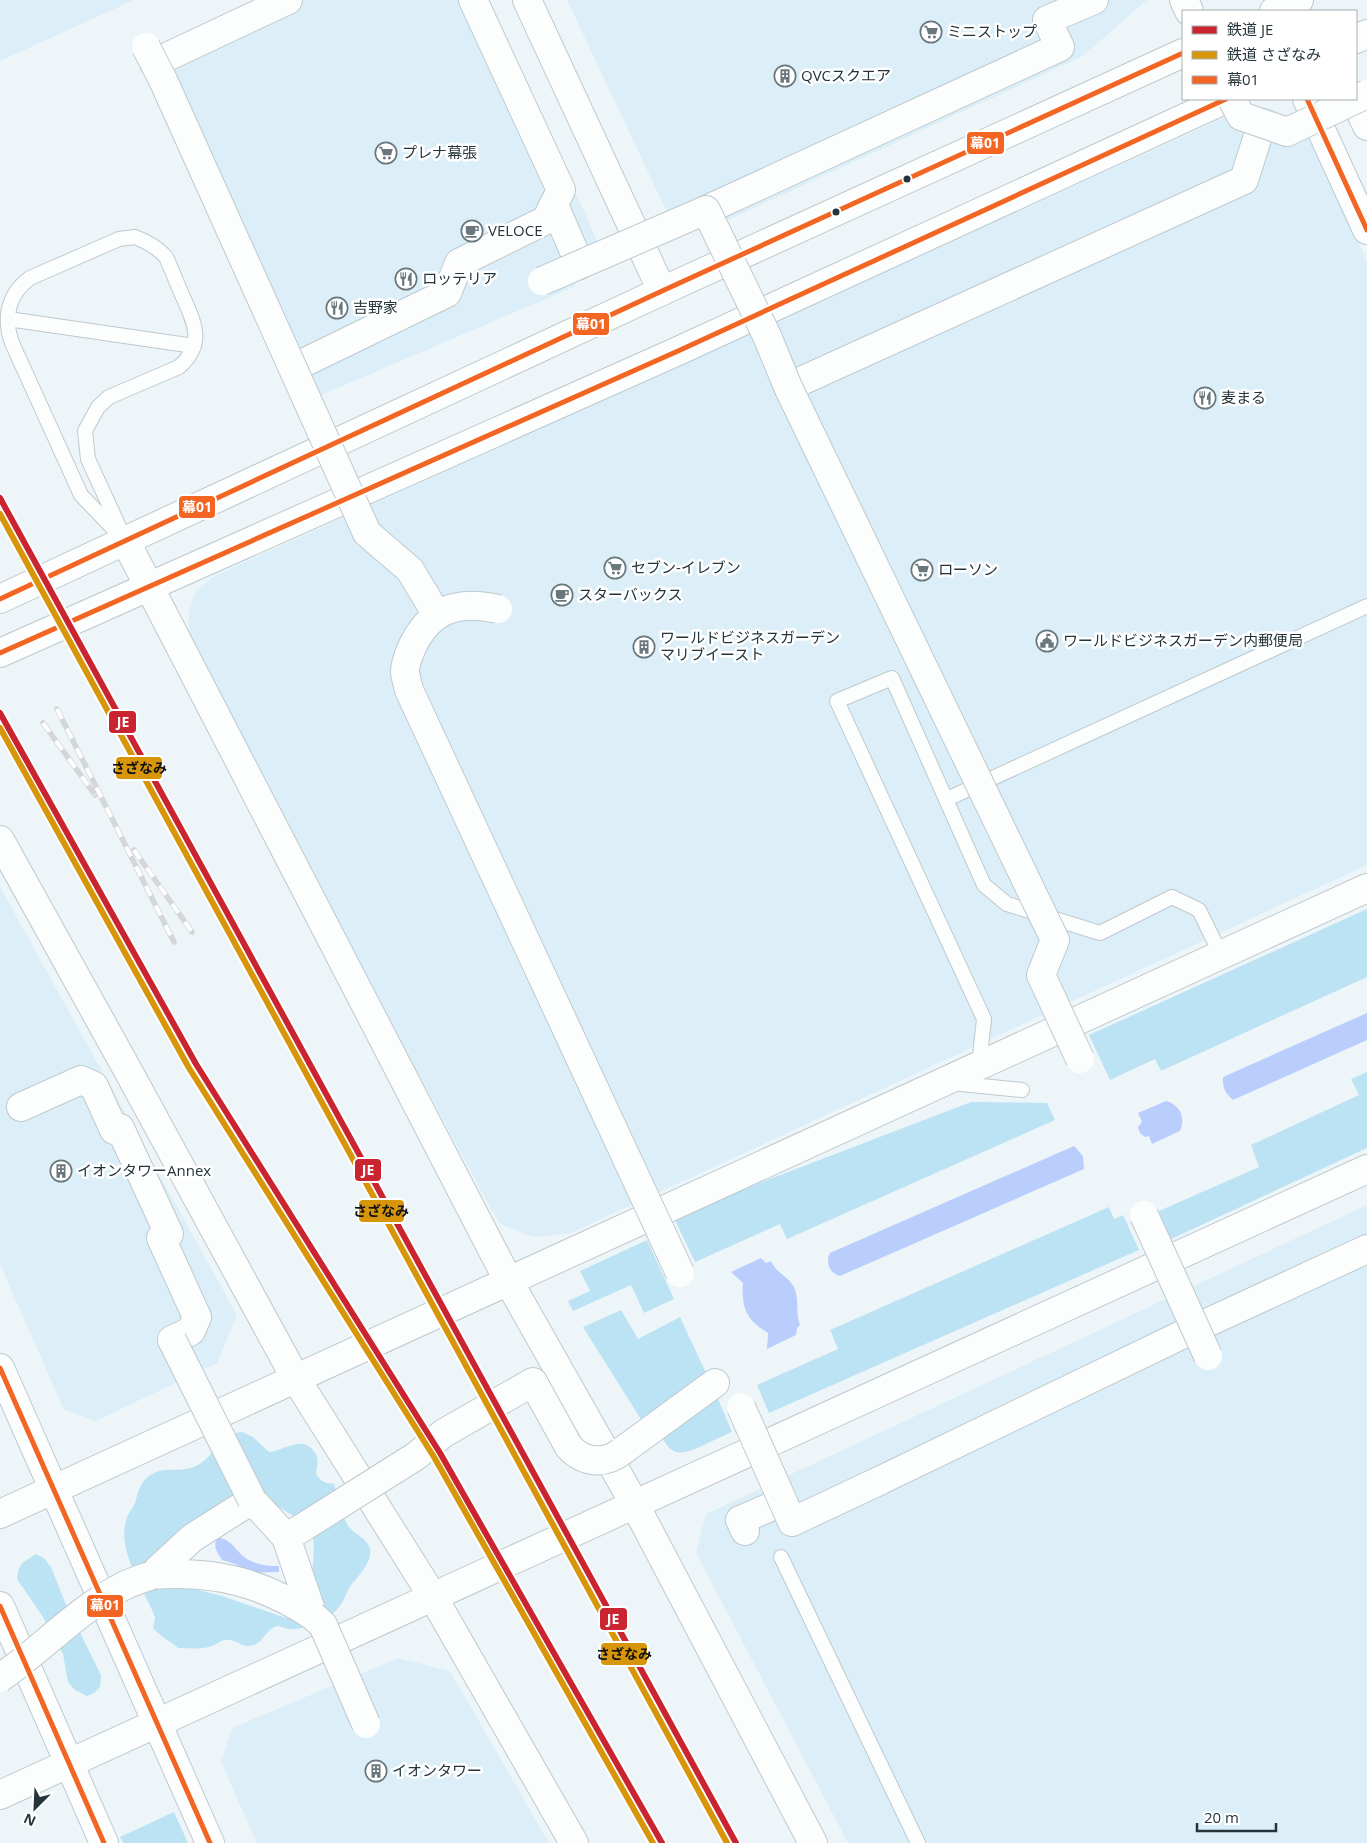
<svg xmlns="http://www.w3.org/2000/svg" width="1367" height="1843" font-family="'Open Sans','Noto Sans JP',sans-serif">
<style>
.built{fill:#dceff8}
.green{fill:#bce3f4;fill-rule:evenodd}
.water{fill:#b9cefc}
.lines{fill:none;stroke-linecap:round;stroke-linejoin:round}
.lane-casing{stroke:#bec9ce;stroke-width:16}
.street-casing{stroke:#bec9ce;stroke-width:30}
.secondary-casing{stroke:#bec9ce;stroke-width:30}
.lane{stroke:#fcfefe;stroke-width:14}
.street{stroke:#fcfefe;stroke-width:28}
.secondary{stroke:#fcfefe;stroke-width:28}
.rail-casing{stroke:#d4d6d8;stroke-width:5.5}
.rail{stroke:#fff;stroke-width:4;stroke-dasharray:11;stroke-linecap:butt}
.street-bridge-casing{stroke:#bec9ce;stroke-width:30;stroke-linecap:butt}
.street-bridge{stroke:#fcfefe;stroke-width:28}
.bus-1-casing{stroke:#fff;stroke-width:9}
.bus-1{stroke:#f26522;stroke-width:5}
.rail-1-casing{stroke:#fff;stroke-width:10}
.rail-2-casing{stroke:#fff;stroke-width:10}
.rail-1{stroke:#c9242f;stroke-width:6}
.rail-2{stroke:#d79509;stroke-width:6}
.bus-dot{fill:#24343a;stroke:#fff;stroke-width:2}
.labels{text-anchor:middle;stroke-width:5;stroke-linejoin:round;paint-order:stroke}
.poi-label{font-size:15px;fill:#24343a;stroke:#fff;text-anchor:start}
.line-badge{stroke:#fff;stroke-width:2}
.badge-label{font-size:14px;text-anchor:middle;font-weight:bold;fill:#fff}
.pale-badge-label{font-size:14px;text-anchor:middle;font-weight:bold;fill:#111}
</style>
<rect width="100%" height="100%" fill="#edf5f9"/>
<!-- built -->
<g class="built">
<polygon points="0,0 134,0 0,61"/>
<polygon points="257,0 488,0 597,240 574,287 319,396 157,45"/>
<polygon points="567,0 1147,0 1083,56 702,232 665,208"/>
<polygon points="1248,107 1270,108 1294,119 1310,134 1367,261 1367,865 571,1233 537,1237 524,1234 501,1224 492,1211 188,645 189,612 196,591 214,576"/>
<polygon points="0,887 237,1315 217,1363 96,1421 64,1410 0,1264"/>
<polygon points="1367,1205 1367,1843 848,1843 696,1553 706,1514"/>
<polygon points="398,1658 450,1671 549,1843 257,1843 221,1762 232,1728"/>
</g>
<!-- green -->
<g class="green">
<polygon points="1367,909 1367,977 1161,1071 1155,1059 1110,1080 1089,1035"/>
<polygon points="1367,1072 1367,1148 1169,1240 1159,1211 1259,1167 1251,1145 1359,1095 1351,1079"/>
<polygon points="971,1102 1047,1103 1055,1120 787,1239 780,1224 695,1262 673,1216"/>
<polygon points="1109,1207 1114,1219 1123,1215 1139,1250 769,1413 757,1385 838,1349 830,1330"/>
<polygon points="647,1240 674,1299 644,1313 631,1285 573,1311 568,1301 590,1291 580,1271"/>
<polygon points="621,1310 638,1339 680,1317 707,1375 642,1421 583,1327"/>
<path d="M718 1399 732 1432C722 1436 712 1441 702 1446 683 1454 672 1458 662 1437L698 1409Z"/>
<path d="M242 1432 253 1437 269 1452C283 1451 299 1437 311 1448 320 1457 318 1462 316 1474 321 1482 325 1483 334 1484 338 1496 342 1518 349 1527 355 1535 367 1538 370 1548 373 1560 359 1576 352 1584 346 1591 345 1600 339 1607 331 1619 303 1631 289 1629 285 1629 281 1626 278 1626 268 1627 263 1642 254 1645 244 1649 239 1641 229 1640 222 1639 218 1644 212 1646 201 1650 189 1648 178 1648 169 1640 161 1637 153 1628L155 1618 152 1610C140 1583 116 1547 127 1517 129 1512 133 1508 135 1503 139 1490 140 1480 154 1473 168 1466 180 1474 198 1465 216 1455 218 1434 242 1432ZM262 1501 280 1508 295 1517 313 1537 314 1549 312 1576 298 1622 222 1596 178 1585 203 1520Z"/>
<polygon points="36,1554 44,1558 51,1567 65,1602 101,1675 100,1687 94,1693 87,1696 75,1690 68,1682 63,1654 43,1617 17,1579 18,1571 22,1563"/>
<polygon points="174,1812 188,1843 123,1843 120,1837"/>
</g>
<!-- water -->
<g class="water">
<path d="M1367 1013V1040L1233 1100C1225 1093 1222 1087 1223 1077Z"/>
<path d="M1166 1101C1180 1105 1186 1117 1180 1131L1152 1144 1149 1136 1145 1137 1140 1133 1138 1127 1142 1122 1138 1113Z"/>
<path d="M1074 1146 1083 1156 1084 1169 840 1276C830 1274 825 1262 830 1253Z"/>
<path d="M761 1258 766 1263 771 1261C776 1273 787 1275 794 1287 800 1300 795 1313 800 1325L797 1328 796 1335 767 1349 768 1333C747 1320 741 1308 743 1283L731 1272Z"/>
<path d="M218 1537C235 1542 234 1550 247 1559 257 1565 268 1566 279 1566V1572L250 1573 235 1564 222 1560C217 1552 212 1546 218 1537Z"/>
</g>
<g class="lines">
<!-- lane casing -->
<g class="lane-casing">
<g id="lane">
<path d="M135 237C148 242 157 247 166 257 172 270 177 284 183 297 195 324 205 344 179 367L109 397 98 407 85 431 88 459 126 542 81 495 12 343C3 318 8 294 30 278L119 239Z"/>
<polyline points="8,319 194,346"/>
<polyline points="947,799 1367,606"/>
<polyline points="979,1065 984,1019 837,701 892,678 984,885 1007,904 1100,933 1172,897 1199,910 1221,955"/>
<polyline points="951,1083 1022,1090"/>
<polyline points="781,1557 918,1843"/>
</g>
</g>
<!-- street casing -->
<g class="street-casing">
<g id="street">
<polyline points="1184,0 1189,11"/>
<polyline points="154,63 288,0"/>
<polyline points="554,205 580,265"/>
<polyline points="706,210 1060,47 1047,20 1094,0"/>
<polyline points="293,368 447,293 459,263 546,220 561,190 473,0"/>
<polyline points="788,387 1244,180 1262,123"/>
<polyline points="126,542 509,1282 634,1503 813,1843"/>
<polyline points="0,840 126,1067 296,1379 433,1597 574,1843"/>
<polyline points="21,1107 81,1080 94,1086 114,1130 120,1128 169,1234 161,1238 197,1317 191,1331 172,1340"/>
<polyline points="622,1451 715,1383"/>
<polyline points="879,1481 1196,1328 1367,1249"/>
<polyline points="302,1528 286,1537 313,1616"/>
<polyline points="745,1531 740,1520 782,1502"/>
<polyline points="152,1575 192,1538 252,1500 286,1537"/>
<path d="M152 1575C213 1570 262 1582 313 1616"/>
</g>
</g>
<!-- secondary casing -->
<g class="secondary-casing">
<g id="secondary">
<polyline points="527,0 662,291"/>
<polyline points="1274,11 1299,0"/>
<polyline points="1356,39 1367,34"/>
<polyline points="1307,99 1367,230"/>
<polyline points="1354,99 1367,126"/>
<polyline points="0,599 662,291 1183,53"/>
<polyline points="0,653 678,351 1226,99"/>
<polyline points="0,1368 210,1843"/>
<polyline points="0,1514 1367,888"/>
<polyline points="0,1606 104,1843"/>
<polyline points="0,1795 1367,1169"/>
</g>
</g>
<!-- lane -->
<use href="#lane" class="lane"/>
<!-- street -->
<use href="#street" class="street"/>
<!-- secondary -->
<use href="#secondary" class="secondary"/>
<!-- rail casing -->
<g class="rail-casing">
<g id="rail">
<polyline points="57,709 174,942"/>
<polyline points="43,723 95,795"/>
<polyline points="134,850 192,932"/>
</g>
</g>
<!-- rail -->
<use href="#rail" class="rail"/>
<!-- street-bridge casing -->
<g class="street-bridge-casing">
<g id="street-bridge">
<polyline points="146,47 163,80 367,533 410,570 437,615"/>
<polyline points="1232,99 1241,116 1287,132 1367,94"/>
<polyline points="542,281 706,210 767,336 788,387 1055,940 1041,975 1080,1059"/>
<path d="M498 609C460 600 431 608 413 645 410 652 405 662 405 671 405 677 408 684 409 690L680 1273"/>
<polyline points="1144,1215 1208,1356"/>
<polyline points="172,1340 252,1500"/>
<polyline points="741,1407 792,1522 879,1481"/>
<path d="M305 1526 416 1456 444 1433 533 1382 569 1447C584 1463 605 1465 622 1451"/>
<polyline points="313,1616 323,1625 366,1724"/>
<path d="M0 1678C41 1650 76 1611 120 1588 130 1582 142 1579 152 1575"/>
</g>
</g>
<!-- street-bridge -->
<use href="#street-bridge" class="street-bridge"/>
<!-- bus-1 casing -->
<g class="bus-1-casing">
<g id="bus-1">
<polyline points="1307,99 1367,230"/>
<polyline points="0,599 662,291 1183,53"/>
<polyline points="0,653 678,351 1226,99"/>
<polyline points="0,1368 210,1843"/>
<polyline points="0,1606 104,1843"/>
</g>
</g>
<!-- bus-1 -->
<use href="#bus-1" class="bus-1"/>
<!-- rail-1 casing -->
<g class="rail-1-casing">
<g id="rail-1">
<polyline points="0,498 736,1843"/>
<polyline points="0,713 196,1064 440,1453 662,1843"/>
</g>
</g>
<!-- rail-2 casing -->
<g class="rail-2-casing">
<g id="rail-2">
<polyline points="0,514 727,1843"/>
<polyline points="0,728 189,1068 434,1457 653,1843"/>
</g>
</g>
<!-- rail-1 -->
<use href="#rail-1" class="rail-1"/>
<!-- rail-2 -->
<use href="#rail-2" class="rail-2"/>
</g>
<!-- icons -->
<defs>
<g id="supermarket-ring" transform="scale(1.125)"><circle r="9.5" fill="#fff" stroke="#6a787d" stroke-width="1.5"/><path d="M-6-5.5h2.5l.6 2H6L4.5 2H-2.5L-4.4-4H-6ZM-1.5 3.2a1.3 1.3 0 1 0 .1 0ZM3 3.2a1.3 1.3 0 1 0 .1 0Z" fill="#6a787d"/></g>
<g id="building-ring" transform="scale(1.125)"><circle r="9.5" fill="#fff" stroke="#6a787d" stroke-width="1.5"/><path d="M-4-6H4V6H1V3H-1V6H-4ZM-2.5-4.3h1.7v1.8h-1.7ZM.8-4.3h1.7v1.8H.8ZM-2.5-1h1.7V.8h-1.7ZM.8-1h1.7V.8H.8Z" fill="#6a787d"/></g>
<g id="cafe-ring" transform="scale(1.125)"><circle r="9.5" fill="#fff" stroke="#6a787d" stroke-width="1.5"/><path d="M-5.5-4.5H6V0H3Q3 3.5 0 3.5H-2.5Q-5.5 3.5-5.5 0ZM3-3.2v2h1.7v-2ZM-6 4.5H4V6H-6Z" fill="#6a787d"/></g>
<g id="restaurant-ring" transform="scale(1.125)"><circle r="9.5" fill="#fff" stroke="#6a787d" stroke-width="1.5"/><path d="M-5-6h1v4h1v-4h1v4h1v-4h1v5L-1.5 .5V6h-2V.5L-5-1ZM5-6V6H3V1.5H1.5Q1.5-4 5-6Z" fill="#6a787d"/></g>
<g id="civic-ring" transform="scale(1.125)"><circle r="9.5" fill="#fff" stroke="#6a787d" stroke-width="1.5"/><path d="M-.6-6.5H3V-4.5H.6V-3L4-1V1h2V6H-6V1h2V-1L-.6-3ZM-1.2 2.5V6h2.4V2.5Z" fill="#6a787d"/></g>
</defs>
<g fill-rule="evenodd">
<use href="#supermarket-ring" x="931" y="32"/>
<use href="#building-ring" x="785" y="76"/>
<use href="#supermarket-ring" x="386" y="153"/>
<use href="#cafe-ring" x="472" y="231"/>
<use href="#restaurant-ring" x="406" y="279"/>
<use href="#restaurant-ring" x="337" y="308"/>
<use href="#restaurant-ring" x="1205" y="398"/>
<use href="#supermarket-ring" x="615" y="568"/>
<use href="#supermarket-ring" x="922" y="570"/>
<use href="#cafe-ring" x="562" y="595"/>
<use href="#civic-ring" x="1047" y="641"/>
<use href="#building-ring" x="644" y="647"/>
<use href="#building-ring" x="61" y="1171"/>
<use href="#building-ring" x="376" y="1771"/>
</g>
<!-- markers -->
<g class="bus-dot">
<circle cx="907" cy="179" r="4.5"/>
<circle cx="836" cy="212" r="4.5"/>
</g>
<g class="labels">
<!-- poi labels -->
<g class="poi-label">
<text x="947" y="37">ミニストップ</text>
<text x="801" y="81">QVCスクエア</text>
<text x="402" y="158">プレナ幕張</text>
<text x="488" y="236">VELOCE</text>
<text x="422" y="284">ロッテリア</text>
<text x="353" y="313">吉野家</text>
<text x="1221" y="403">麦まる</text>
<text x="631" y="573">セブン-イレブン</text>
<text x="938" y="575">ローソン</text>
<text x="578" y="600">スターバックス</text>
<text x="660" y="643">ワールドビジネスガーデン<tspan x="660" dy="17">マリブイースト</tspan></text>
<text x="1063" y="646">ワールドビジネスガーデン内郵便局</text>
<text x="77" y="1176">イオンタワーAnnex</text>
<text x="392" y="1776">イオンタワー</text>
</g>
</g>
<g class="line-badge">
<rect x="966" y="131" width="39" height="24" rx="5" fill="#f26522"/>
<rect x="572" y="312" width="38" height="24" rx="5" fill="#f26522"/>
<rect x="178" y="495" width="38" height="24" rx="5" fill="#f26522"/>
<rect x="108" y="710" width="29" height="24" rx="5" fill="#c9242f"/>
<rect x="115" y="756" width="48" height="24" rx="5" fill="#d79509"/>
<rect x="354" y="1158" width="28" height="24" rx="5" fill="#c9242f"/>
<rect x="358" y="1199" width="47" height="24" rx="5" fill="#d79509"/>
<rect x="86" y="1594" width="38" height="24" rx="5" fill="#f26522"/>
<rect x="599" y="1607" width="29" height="24" rx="5" fill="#c9242f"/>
<rect x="600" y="1642" width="48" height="24" rx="5" fill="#d79509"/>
</g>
<g class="badge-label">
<text x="985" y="148">幕01</text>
<text x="591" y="329">幕01</text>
<text x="197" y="512">幕01</text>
<text x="123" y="727">JE</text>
<text x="368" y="1175">JE</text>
<text x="105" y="1610">幕01</text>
<text x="613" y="1624">JE</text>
</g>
<g class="pale-badge-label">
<text x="139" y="773">さざなみ</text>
<text x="381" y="1216">さざなみ</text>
<text x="624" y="1659">さざなみ</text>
</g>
<!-- legend -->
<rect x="1182" y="10" width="175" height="90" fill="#ffffff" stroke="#a7aeb0"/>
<rect x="1192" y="26" width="25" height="8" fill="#c9242f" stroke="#a7aeb0"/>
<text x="1227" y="35" font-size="15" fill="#24343a">鉄道 JE</text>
<rect x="1192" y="51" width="25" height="8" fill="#d79509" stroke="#a7aeb0"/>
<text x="1227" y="60" font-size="15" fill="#24343a">鉄道 さざなみ</text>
<rect x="1192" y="76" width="25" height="8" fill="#f26522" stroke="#a7aeb0"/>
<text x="1227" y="85" font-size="15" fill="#24343a">幕01</text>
<!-- north arrow -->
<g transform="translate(35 1808) rotate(204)" stroke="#ffffff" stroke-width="4" paint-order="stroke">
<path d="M0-4L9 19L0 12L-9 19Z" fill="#24343a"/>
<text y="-8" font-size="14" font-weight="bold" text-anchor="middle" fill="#24343a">N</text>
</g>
<!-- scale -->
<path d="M1197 1823v8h79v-8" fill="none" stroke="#24343a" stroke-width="2.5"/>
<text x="1204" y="1823" font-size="15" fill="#24343a" stroke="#ffffff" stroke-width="4" paint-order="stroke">20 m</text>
</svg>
